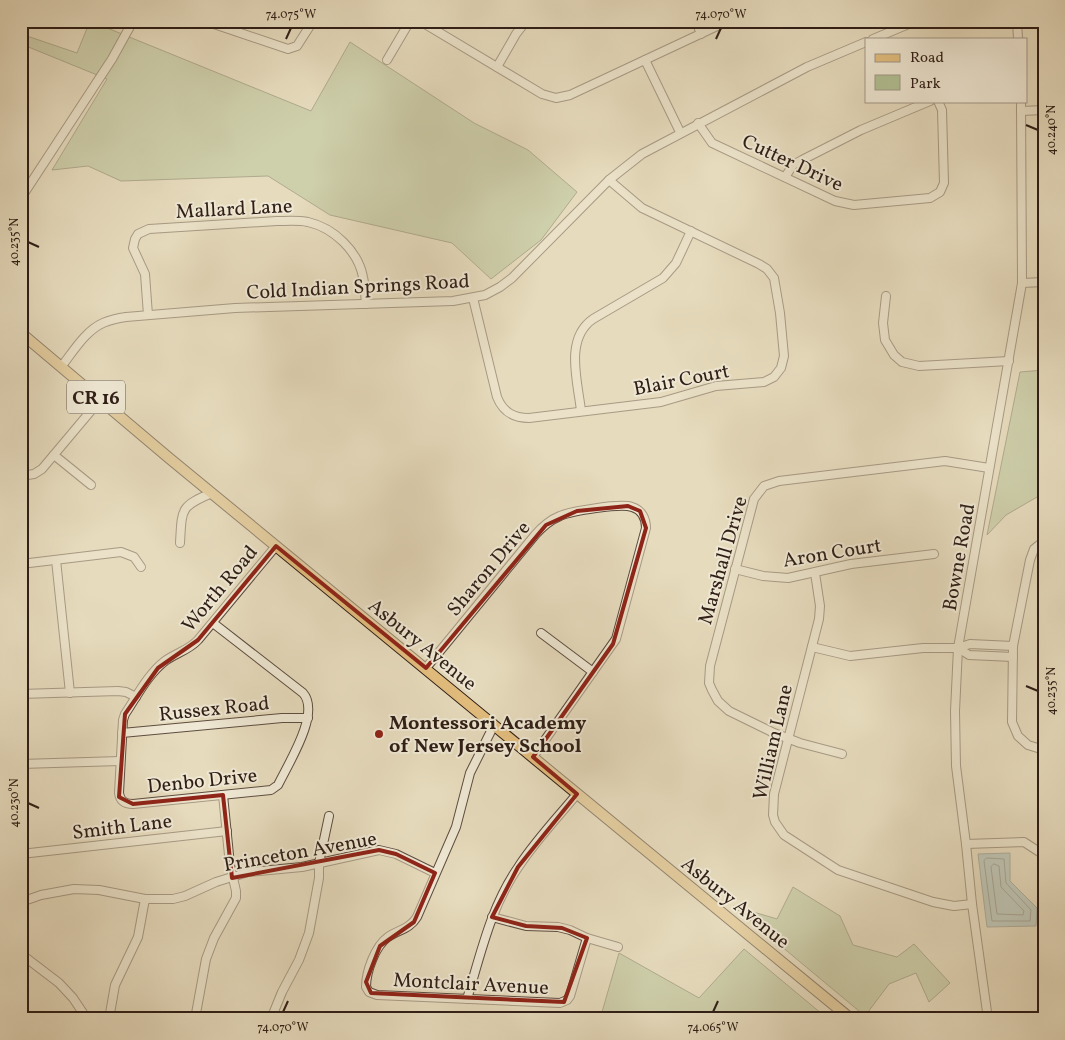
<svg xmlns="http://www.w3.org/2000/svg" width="1065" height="1040" font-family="Vollkorn,serif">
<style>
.green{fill:#b1c194;stroke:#707055}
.water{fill:#9ab8bb;stroke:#6f7a79}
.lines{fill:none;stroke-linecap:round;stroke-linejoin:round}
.shore{stroke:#646b68;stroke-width:1}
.minor-casing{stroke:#5d4d40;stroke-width:10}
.major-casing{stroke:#2f1e16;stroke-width:12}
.minor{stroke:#efe8d4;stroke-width:8}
.major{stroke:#e3be7e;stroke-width:10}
.marked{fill:none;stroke:#8f2418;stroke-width:4;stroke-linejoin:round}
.ticks{fill:none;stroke:#2f1e16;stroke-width:2}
.poi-dot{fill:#8f2418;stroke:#efe8d4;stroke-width:2}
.labels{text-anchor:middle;stroke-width:4;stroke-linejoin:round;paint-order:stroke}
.shield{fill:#efe8d4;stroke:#695b4f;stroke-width:1}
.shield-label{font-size:19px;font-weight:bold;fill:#2f1e16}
.street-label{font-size:20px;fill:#2f1e16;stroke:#efe8d4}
.poi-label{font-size:20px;font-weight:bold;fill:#2f1e16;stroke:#efe8d4;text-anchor:start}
.neatline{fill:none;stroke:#2f1e16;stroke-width:2}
.ticks-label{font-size:12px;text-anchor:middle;fill:#2f1e16}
</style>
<rect width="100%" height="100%" fill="#e6dbbd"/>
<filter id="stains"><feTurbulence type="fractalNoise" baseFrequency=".004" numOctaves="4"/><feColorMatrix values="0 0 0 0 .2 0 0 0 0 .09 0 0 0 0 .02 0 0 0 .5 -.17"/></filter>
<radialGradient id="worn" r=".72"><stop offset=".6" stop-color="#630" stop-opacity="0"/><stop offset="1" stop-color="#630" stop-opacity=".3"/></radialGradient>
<!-- green -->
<g class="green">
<polygon points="90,21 311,111 350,42 474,123 528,150 577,192 541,240 491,279 452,243 330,215 268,176 121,181 88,166 52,170 107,79 21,44 21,34 77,53"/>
<polygon points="1044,370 1044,493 1006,515 987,535 1020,372"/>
<polygon points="793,887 840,916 853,945 897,957 914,944 950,983 929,1002 916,973 889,984 865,1016 733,906 777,919"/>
<polygon points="744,949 828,1019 600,1019 619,953 699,998"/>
</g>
<!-- water -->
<polygon class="water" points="1010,853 1010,881 1037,908 1036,926 987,927 978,854"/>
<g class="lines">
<!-- shore -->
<g class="shore">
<polygon points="987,858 1004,859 1006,883 1031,910 1030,921 992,921 984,861"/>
<polygon points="994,864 999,866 1001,887 1024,911 1023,915 997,914 991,867"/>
</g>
<!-- minor casing -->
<g class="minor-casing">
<g id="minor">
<polyline points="205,21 288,49 297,46 313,21"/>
<polyline points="420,21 542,94 556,98 570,95 728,21"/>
<polyline points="696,21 701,34"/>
<polyline points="1017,21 1018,39"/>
<polyline points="873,39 916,21"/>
<polyline points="387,60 410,21"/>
<polyline points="645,60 680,132"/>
<polyline points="497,67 516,34 526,21"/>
<polyline points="1021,111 1044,110"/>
<polyline points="698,123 712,143 835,201 854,205 930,198 940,192 944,183 942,110 938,101"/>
<polyline points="785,177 793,165 802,160 861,130 930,101"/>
<polyline points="21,198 112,59 133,21"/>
<polyline points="1022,283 1044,282"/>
<polyline points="886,296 883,323 885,340 894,355 902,362 919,366 1009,361"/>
<path d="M473 298 497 397C503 412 513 418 529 418L661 402 716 386 764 382 774 377 781 368 784 356 780 313 774 278 767 269 759 264 642 208 609 180"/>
<path d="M148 315 145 274 133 248 135 239 138 234 149 229 277 221C287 221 298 220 308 222 334 228 358 251 363 277 365 286 365 295 366 304"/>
<path d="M61 367C73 352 85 331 103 323 110 320 118 318 126 317L235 308 453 301 485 295 500 287 512 278 609 180 642 154 807 67 866 42"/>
<path d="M581 411C578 382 564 339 593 319L663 278 676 263 691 231"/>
<polyline points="54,455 91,485"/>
<polyline points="21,476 34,474 42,469 100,400"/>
<polyline points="1044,541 1034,549 1030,560 1013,646 1012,722 1018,736 1028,745 1044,750"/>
<path d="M180 543C182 509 180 506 212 493"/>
<polyline points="56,560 70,693"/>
<polyline points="21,564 121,552 134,557 141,567"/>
<polyline points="735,569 763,576 788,578 851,564 934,554"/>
<polyline points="815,573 820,606 819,619 774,794 773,815 775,822 784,835 838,870 933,902 954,906 972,904"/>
<path d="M213 623 303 693C321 713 288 764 278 785L271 790 133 804C125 804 120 801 119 793L123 720 125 714C137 696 148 674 165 661 176 653 189 650 198 640L276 546"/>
<polyline points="541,633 593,672"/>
<polyline points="812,647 850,656 923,648 958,648 970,644 1013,646"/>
<polyline points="958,648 969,655 1013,657"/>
<path d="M426 668 535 535C542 527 550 520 560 516 571 511 621 503 632 507 642 510 646 519 646 528L616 639 533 757"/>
<polyline points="21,694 118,691 126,692 136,697"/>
<path d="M494 725 470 773 456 827 417 917C410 929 398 930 388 937 375 946 366 972 366 987L369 992 377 995 560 1003 567 1000 570 996 587 938"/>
<polyline points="122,733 282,718 308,718"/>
<polyline points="842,754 800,743 774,733 729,711 718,701 712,690 709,683 710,666 754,499 764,486 779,481 945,461 989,468"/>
<polyline points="21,764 120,761"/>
<polyline points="966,844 1024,842 1044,855"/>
<polyline points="21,854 227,831"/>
<polyline points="21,902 41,895 74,889 99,890 145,899 173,899 185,896 216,882 248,872 302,867 379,850 396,854 435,873"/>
<polyline points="492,917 526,926 558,927 570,930 587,938 618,947"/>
<polyline points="21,954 59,983 73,998 87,1019"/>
<path d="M467 999C481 953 491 906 519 866 536 840 558 817 577 794"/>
<polyline points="109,1019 115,985 138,937 145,899"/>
<polyline points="195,1019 206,959 214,938 236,898 236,891 230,865 223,795"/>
<polyline points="271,1019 282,992 299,960 309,933 319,878 319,863 329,816"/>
<polyline points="988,1019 972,904 966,844 956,766 955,711 958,648 1022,283 1021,101"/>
</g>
</g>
<!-- major casing -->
<g class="major-casing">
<polyline id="major" points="21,333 169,458 851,1019"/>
</g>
<!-- minor -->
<use href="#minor" class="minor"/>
<!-- major -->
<use href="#major" class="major"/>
</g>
<!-- marked area -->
<path d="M0 0H1065V1040H0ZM628 506 640 511 646 528 613 644 533 757 577 794 518 867 492 917 526 926 562 928 587 938 564 1002 371 993 366 982 380 946 414 922 435 873 396 854 379 850 232 878 223 795 133 804 119 797 125 714 158 668 198 640 276 546 426 668 546 525 577 511Z" fill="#e6dbbd" fill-opacity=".55" fill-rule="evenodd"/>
<path class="marked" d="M628 506 640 511 646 528 613 644 533 757 577 794 518 867 492 917 526 926 562 928 587 938 564 1002 371 993 366 982 380 946 414 922 435 873 396 854 379 850 232 878 223 795 133 804 119 797 125 714 158 668 198 640 276 546 426 668 546 525 577 511Z"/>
<!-- ticks -->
<path class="ticks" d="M286 39 291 28M716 39 721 28M1026 125 1038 130M28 242 39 247M1026 686 1038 691M28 803 39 808M283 1012 288 1001M713 1012 718 1001"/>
<!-- markers -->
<circle class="poi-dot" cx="379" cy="734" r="5"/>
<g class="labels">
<!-- shield labels -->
<rect class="shield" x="67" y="380.5" width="58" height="33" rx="4"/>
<g class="shield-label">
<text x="96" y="404">CR 16</text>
</g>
<!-- street labels -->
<g class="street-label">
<text transform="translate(793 162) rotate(25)" y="7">Cutter Drive</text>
<text transform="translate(234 208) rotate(-3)" y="7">Mallard Lane</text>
<text transform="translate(358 286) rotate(-3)" y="7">Cold Indian Springs Road</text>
<text transform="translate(681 379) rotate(-11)" y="7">Blair Court</text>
<text transform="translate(832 552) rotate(-9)" y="7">Aron Court</text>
<text transform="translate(958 557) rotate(-80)" y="7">Bowne Road</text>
<text transform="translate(722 560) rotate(-74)" y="7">Marshall Drive</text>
<text transform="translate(488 568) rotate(-50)" y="7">Sharon Drive</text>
<text transform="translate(219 588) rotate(-50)" y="7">Worth Road</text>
<text transform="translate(423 644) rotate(39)" y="7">Asbury Avenue</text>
<text transform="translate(214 708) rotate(-6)" y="7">Russex Road</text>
<text transform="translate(772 742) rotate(-77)" y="7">William Lane</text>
<text transform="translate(202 780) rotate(-6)" y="7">Denbo Drive</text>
<text transform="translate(122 826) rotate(-7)" y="7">Smith Lane</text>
<text transform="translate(300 851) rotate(-10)" y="7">Princeton Avenue</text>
<text transform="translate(736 902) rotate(39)" y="7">Asbury Avenue</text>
<text transform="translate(471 983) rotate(3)" y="7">Montclair Avenue</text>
</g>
<!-- poi labels -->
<g class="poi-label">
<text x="389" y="729">Montessori Academy<tspan x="389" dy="23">of New Jersey School</tspan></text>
</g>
</g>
<!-- margin -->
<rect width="1065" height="1040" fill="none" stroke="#e6dbbd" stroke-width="55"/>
<!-- legend -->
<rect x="865" y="38" width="162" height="65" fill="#efe8d4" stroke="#a29788"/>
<rect x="875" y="54" width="25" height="8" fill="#e3be7e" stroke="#a29788"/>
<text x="910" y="62" font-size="15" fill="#2f1e16">Road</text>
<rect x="875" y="75" width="25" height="15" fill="#b1c194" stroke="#a29788"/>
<text x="910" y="88" font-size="15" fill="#2f1e16">Park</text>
<rect x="28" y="28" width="1010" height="984" class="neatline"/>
<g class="ticks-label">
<text x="291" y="18">74.075°W</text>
<text x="721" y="18">74.070°W</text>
<text transform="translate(1051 130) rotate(-90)" y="4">40.240°N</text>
<text transform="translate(14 242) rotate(-90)" y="4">40.235°N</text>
<text transform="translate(1051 691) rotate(-90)" y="4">40.235°N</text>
<text transform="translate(14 803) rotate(-90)" y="4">40.230°N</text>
<text x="283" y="1031">74.070°W</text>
<text x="713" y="1031">74.065°W</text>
</g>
<rect width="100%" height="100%" filter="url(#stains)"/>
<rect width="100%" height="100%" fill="url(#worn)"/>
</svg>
